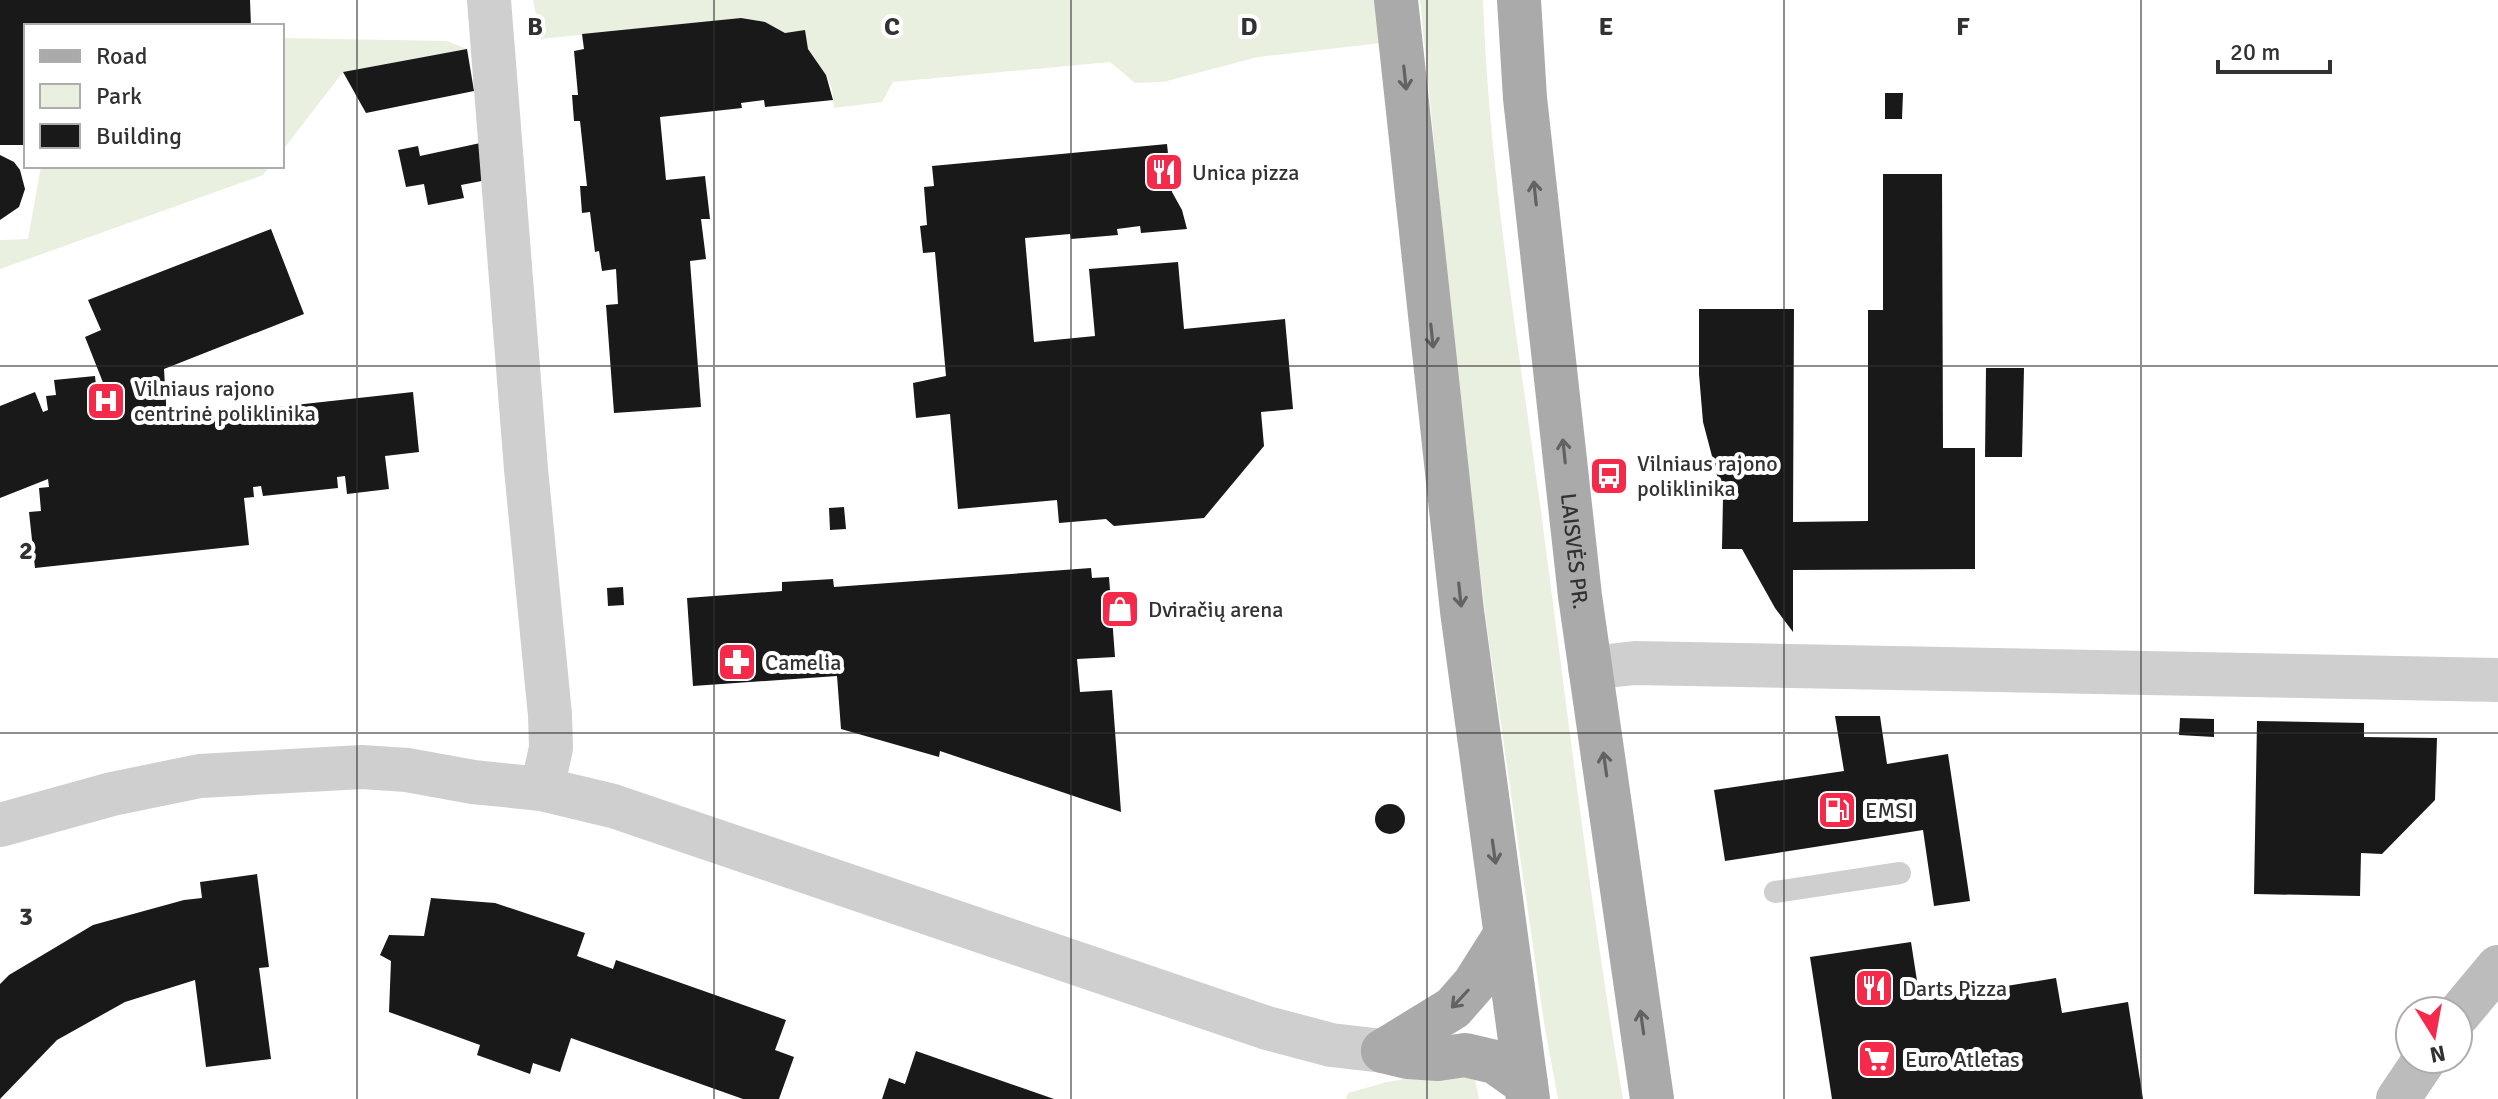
<svg xmlns="http://www.w3.org/2000/svg" width="2498" height="1099" font-family="Signika,sans-serif">
<style>
.green{fill:#eaf0e0}
.building{fill:#191919}
.lines{fill:none;stroke-linecap:round;stroke-linejoin:round}
.lane{stroke:#cfcfcf;stroke-width:22}
.street{stroke:#cfcfcf;stroke-width:44}
.secondary{stroke:#bcbcbc;stroke-width:44}
.primary{stroke:#aaa;stroke-width:44}
.oneway{stroke:#626262}
.grid{fill:none;stroke:#323232;stroke-width:2;stroke-opacity:0.55}
.labels{text-anchor:middle;stroke-width:8;stroke-linejoin:round;paint-order:stroke}
.poi-label{font-size:22px;fill:#323232;stroke:#fff;text-anchor:start}
.street-label{font-size:22px;fill:#323232;stroke:#fff}
.grid-label{font-size:26px;text-anchor:middle;font-weight:bold;fill:#323232;stroke:#fff;stroke-width:8;stroke-linejoin:round;paint-order:stroke}
</style>
<rect width="100%" height="100%" fill="#fff"/>
<!-- green -->
<g class="green">
<polygon points="533,0 1377,0 1381,43 1258,57 1163,82 1135,83 1110,62 893,82 882,102 834,108 832,89 826,75 808,49 805,30 785,33 765,22 741,18 541,39"/>
<path d="M1420 0H1483C1489 171 1518 342 1541 511 1567 707 1590 904 1623 1099H1558L1545 1029 1487 628 1460 406Z"/>
<polygon points="282,38 447,41 467,49 343,72 282,151"/>
<polygon points="41,166 270,166 263,175 0,269 0,240 28,239"/>
<polygon points="1447,1072 1474,1075 1479,1099 1346,1099 1348,1093 1387,1082"/>
</g>
<!-- building -->
<g class="building">
<polygon points="0,0 250,0 251,26 26,26 26,145 0,145"/>
<polygon points="741,18 765,22 785,33 805,30 808,49 826,75 833,100 765,107 764,100 741,103 742,108 660,117 666,180 705,176 710,219 701,219 706,259 690,261 701,407 614,413 606,305 618,304 616,269 602,271 599,251 595,252 590,212 582,213 580,186 587,186 580,121 574,121 572,95 578,95 574,51 584,49 582,34"/>
<polygon points="467,49 474,91 366,113 343,72"/>
<polygon points="1885,93 1903,93 1902,119 1885,119"/>
<polygon points="485,142 492,179 461,185 464,198 428,205 424,184 406,187 398,150 418,146 420,156"/>
<polygon points="1167,144 1172,192 1182,210 1187,229 1141,233 1140,226 1117,229 1118,235 1071,239 1070,234 1025,238 1034,342 1095,336 1089,269 1178,262 1184,329 1285,319 1293,409 1261,412 1264,446 1204,518 1114,526 1106,519 1059,523 1057,500 958,509 950,414 916,418 913,383 946,376 935,252 923,253 920,226 927,225 924,187 934,186 932,166"/>
<polygon points="0,155 14,162 20,170 25,189 19,207 0,220"/>
<polygon points="1883,174 1942,174 1943,448 1975,448 1975,569 1793,570 1793,632 1775,608 1742,549 1722,549 1723,498 1703,422 1699,374 1699,309 1794,309 1793,522 1868,521 1868,310 1883,310"/>
<polygon points="271,229 304,314 164,369 167,419 413,392 419,452 385,456 389,489 347,494 345,476 337,477 338,488 263,496 261,486 253,487 254,497 244,498 249,545 35,568 29,512 41,511 39,488 49,487 48,479 0,498 0,406 35,392 43,412 48,410 46,396 56,395 54,380 95,376 96,386 104,385 85,337 101,330 88,300"/>
<polygon points="1986,368 2024,368 2022,457 1985,457"/>
<polygon points="844,507 846,529 830,530 829,508"/>
<polygon points="1091,568 1092,578 1109,577 1115,657 1077,659 1080,692 1112,690 1121,812 940,751 939,757 841,729 837,676 693,686 687,598 782,591 782,582 833,579 834,587"/>
<polygon points="623,587 624,605 608,606 607,588"/>
<polygon points="1835,716 1880,716 1887,764 1948,754 1970,901 1934,906 1923,830 1725,861 1714,790 1844,771"/>
<polygon points="2180,718 2214,719 2214,737 2179,735"/>
<polygon points="2257,721 2364,723 2364,737 2437,738 2435,800 2382,854 2361,853 2360,896 2254,894"/>
<circle cx="1390" cy="819" r="15"/>
<polygon points="257,874 269,967 259,968 271,1059 206,1067 195,980 125,1002 57,1040 0,1099 0,984 9,975 93,925 184,900 202,898 200,882"/>
<polygon points="431,898 495,903 585,933 577,956 613,969 616,960 786,1020 775,1050 794,1057 779,1099 743,1099 571,1038 560,1072 533,1063 530,1074 477,1055 480,1045 389,1012 391,961 380,955 389,935 424,936"/>
<polygon points="1911,942 1920,1000 2056,978 2062,1013 2128,1002 2143,1099 1832,1099 1810,957"/>
<polygon points="916,1051 1054,1099 882,1099 889,1078 905,1084"/>
</g>
<g class="lines">
<!-- lane -->
<polyline class="lane" points="1775,892 1900,873"/>
<!-- street -->
<g class="street">
<polyline points="489,0 526,469 550,715 551,748 542,789"/>
<polyline points="1590,668 1635,663 2498,680"/>
<polyline points="0,825 112,794 200,776 362,767 407,770 473,782 542,789 613,806 1267,1028 1331,1045 1383,1051"/>
</g>
<!-- secondary -->
<g class="secondary">
<polyline points="2458,1015 2498,967"/>
<polyline points="2398,1099 2425,1059"/>
</g>
<!-- primary -->
<g class="primary">
<polyline points="1396,0 1462,611 1528,1099"/>
<path id="s1" d="M1519 0 1525 98 1580 596 1652 1099"/>
<polyline points="1383,1051 1453,1008 1474,984 1505,935"/>
<polyline points="1383,1051 1408,1057 1438,1059 1465,1055 1495,1062 1526,1084"/>
</g>
</g>
<!-- one-way arrows -->
<defs><path id="oneway-shaft" d="M-6 0H5M1.5-3L5.5 0L1.5 3" fill="none" stroke-width="1.6" stroke-linecap="round" stroke-linejoin="round" transform="scale(2)"/></defs>
<g class="oneway">
<use href="#oneway-shaft" transform="translate(1405 78) rotate(84)"/>
<use href="#oneway-shaft" transform="translate(1535 193) rotate(-96)"/>
<use href="#oneway-shaft" transform="translate(1432 336) rotate(84)"/>
<use href="#oneway-shaft" transform="translate(1564 451) rotate(-96)"/>
<use href="#oneway-shaft" transform="translate(1460 595) rotate(84)"/>
<use href="#oneway-shaft" transform="translate(1605 764) rotate(-98)"/>
<use href="#oneway-shaft" transform="translate(1494 852) rotate(82)"/>
<use href="#oneway-shaft" transform="translate(1460 999) rotate(133)"/>
<use href="#oneway-shaft" transform="translate(1642 1022) rotate(-98)"/>
</g>
<!-- grid -->
<path class="grid" d="M357 0V1099M714 0V1099M1071 0V1099M1427 0V1099M1784 0V1099M2141 0V1099M0 366H2498M0 733H2498"/>
<!-- icons -->
<defs>
<g id="restaurant-square" transform="scale(2)"><rect x="-9" y="-9" width="18" height="18" rx="4" fill="#f52949" stroke="#fff"/><path d="M-5-6h1v4h1v-4h1v4h1v-4h1v5L-1.5 .5V6h-2V.5L-5-1ZM5-6V6H3V1.5H1.5Q1.5-4 5-6Z" fill="#fff"/></g>
<g id="hospital-square" transform="scale(2)"><rect x="-9" y="-9" width="18" height="18" rx="4" fill="#f52949" stroke="#fff"/><path d="M-5-5h3v3.5h4V-5h3V5h-3V1.5h-4V5h-3Z" fill="#fff"/></g>
<g id="bus-square" transform="scale(2)"><rect x="-9" y="-9" width="18" height="18" rx="4" fill="#f52949" stroke="#fff"/><path d="M-5-6H5V4H4V6H2V4H-2V6H-4V4H-5ZM-3.5-4V0h7V-4ZM-3.5 1.2v1.5H-2V1.2ZM2 1.2v1.5H3.5V1.2Z" fill="#fff"/></g>
<g id="shop-square" transform="scale(2)"><rect x="-9" y="-9" width="18" height="18" rx="4" fill="#f52949" stroke="#fff"/><path d="M-5-2.5h2.3a2.7 3.5 0 0 1 5.4 0H5L5.5 6h-11ZM-1.5-2.5h3a1.5 2.3 0 0 0-3 0Z" fill="#fff"/></g>
<g id="pharmacy-square" transform="scale(2)"><rect x="-9" y="-9" width="18" height="18" rx="4" fill="#f52949" stroke="#fff"/><path d="M-2-6h4v4h4v4h-4v4h-4v-4h-4v-4h4Z" fill="#fff"/></g>
<g id="fuel-square" transform="scale(2)"><rect x="-9" y="-9" width="18" height="18" rx="4" fill="#f52949" stroke="#fff"/><path d="M-5.5-6h7V0h2V4h1.3V-2.5L3-4.5l.8-.8L6-3V5H2.5V1h-1V6h-7ZM-4.2-4.7v3.2H.2V-4.7Z" fill="#fff"/></g>
<g id="supermarket-square" transform="scale(2)"><rect x="-9" y="-9" width="18" height="18" rx="4" fill="#f52949" stroke="#fff"/><path d="M-6-5.5h2.5l.6 2H6L4.5 2H-2.5L-4.4-4H-6ZM-1.5 3.2a1.3 1.3 0 1 0 .1 0ZM3 3.2a1.3 1.3 0 1 0 .1 0Z" fill="#fff"/></g>
</defs>
<g fill-rule="evenodd">
<use href="#restaurant-square" x="1164" y="172"/>
<use href="#hospital-square" x="106" y="401"/>
<use href="#bus-square" x="1609" y="476"/>
<use href="#shop-square" x="1120" y="609"/>
<use href="#pharmacy-square" x="737" y="662"/>
<use href="#fuel-square" x="1837" y="810"/>
<use href="#restaurant-square" x="1874" y="988"/>
<use href="#supermarket-square" x="1877" y="1059"/>
</g>
<g class="labels">
<!-- poi labels -->
<g class="poi-label">
<text x="1192" y="180">Unica pizza</text>
<text x="134" y="396">Vilniaus rajono<tspan x="134" dy="25">centrinė poliklinika</tspan></text>
<text x="1637" y="471">Vilniaus rajono<tspan x="1637" dy="25">poliklinika</tspan></text>
<text x="1148" y="617">Dviračių arena</text>
<text x="765" y="670">Camelia</text>
<text x="1865" y="818">EMSI</text>
<text x="1902" y="996">Darts Pizza</text>
<text x="1905" y="1067">Euro Atletas</text>
</g>
<!-- street labels -->
<g class="street-label">
<text dy="8" stroke="none"><textPath href="#s1" startOffset="554">LAISVĖS PR.</textPath></text>
</g>
</g>
<g class="grid-label">
<text x="535" y="35">B</text>
<text x="892" y="35">C</text>
<text x="1249" y="35">D</text>
<text x="1606" y="35">E</text>
<text x="1963" y="35">F</text>
<text x="26" y="559">2</text>
<text x="26" y="925">3</text>
</g>
<!-- legend -->
<rect x="24" y="24" width="260" height="144" fill="#ffffff" stroke="#adadad" stroke-width="2"/>
<rect x="40" y="50" width="40" height="12" fill="#aaaaaa" stroke="#adadad" stroke-width="2"/>
<text x="96" y="64" font-size="24" fill="#323232">Road</text>
<rect x="40" y="84" width="40" height="24" fill="#eaf0e0" stroke="#adadad" stroke-width="2"/>
<text x="96" y="104" font-size="24" fill="#323232">Park</text>
<rect x="40" y="124" width="40" height="24" fill="#191919" stroke="#adadad" stroke-width="2"/>
<text x="96" y="144" font-size="24" fill="#323232">Building</text>
<!-- north arrow -->
<g transform="translate(2434 1035) rotate(169)"><circle r="38" fill="#ffffff" stroke="#adadad" stroke-width="2"/>
<path d="M0-6L14 30L0 20L-14 30Z" fill="#f52949"/>
<text y="-12" font-size="22" font-weight="bold" text-anchor="middle" fill="#323232">N</text>
</g>
<!-- scale -->
<path d="M2218 60v12h112v-12" fill="none" stroke="#323232" stroke-width="4"/>
<text x="2230" y="60" font-size="24" fill="#323232" stroke="#ffffff" stroke-width="6" paint-order="stroke">20 m</text>
</svg>
